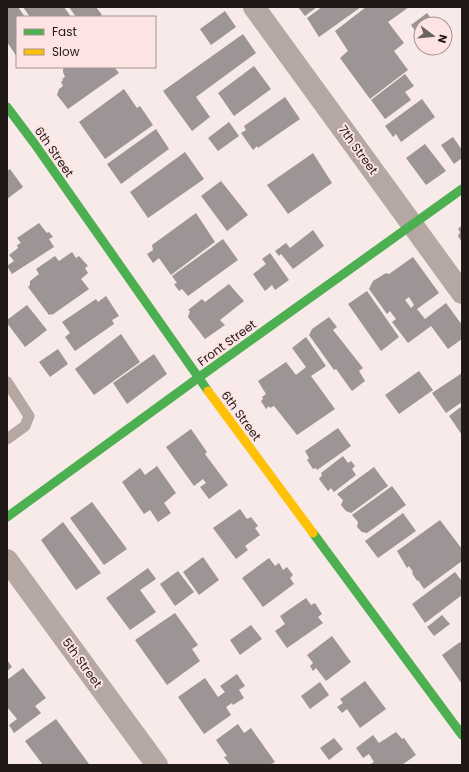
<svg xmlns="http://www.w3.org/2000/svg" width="469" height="772" font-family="Poppins,sans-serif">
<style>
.building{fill:#9d9495;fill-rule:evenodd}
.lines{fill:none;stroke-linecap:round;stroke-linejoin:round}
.lane{stroke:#b5a8a2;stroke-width:11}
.street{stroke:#b5a8a2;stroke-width:22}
.fast{stroke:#4caf50;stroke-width:9}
.slow{stroke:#ffc107;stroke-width:9}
.labels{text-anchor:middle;stroke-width:4;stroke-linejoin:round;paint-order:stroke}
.street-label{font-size:12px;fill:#211818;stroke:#fde4e3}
</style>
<rect width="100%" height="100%" fill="#f7eae9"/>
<!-- building -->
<g class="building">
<polygon points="7,7 18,7 25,17 17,17 17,57 7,42"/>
<polygon points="23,7 64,7 71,17 30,17"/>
<polygon points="69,7 96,7 102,15 98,17 76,17"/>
<polygon points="298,7 317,7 305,16"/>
<polygon points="322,7 361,7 319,37 307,18"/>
<polygon points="366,7 409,7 388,22 404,43 394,51 408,70 370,99 340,58 348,51 335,31"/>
<polygon points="225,11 236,27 211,45 200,29"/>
<polygon points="427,13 435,24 421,24 421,35 419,36 411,25"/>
<polygon points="243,34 256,53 196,97 210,117 192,131 163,91"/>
<polygon points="254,66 271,89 234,116 218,93"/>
<polygon points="66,67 114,67 119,73 68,109 57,95 59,89 63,86 61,82 63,80 62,79 65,77 63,72 63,69"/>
<polygon points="405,74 414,86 405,92 411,100 385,119 371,100"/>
<polygon points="124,89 137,108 140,106 153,125 105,159 79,122"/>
<polygon points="285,97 300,119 258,148 257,146 253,150 241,133 246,130 244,126"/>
<polygon points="422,99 435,117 401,142 396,134 393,137 385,126"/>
<polygon points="229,122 239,136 218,151 208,138"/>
<polygon points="156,129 169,149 121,184 107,164"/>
<polygon points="453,137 462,150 462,158 454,164 441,145"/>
<polygon points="425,144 446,171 426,185 406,158"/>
<polygon points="185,152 204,179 148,218 130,192"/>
<polygon points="313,153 332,183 288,214 267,185"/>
<polygon points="10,169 23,187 7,199 7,171"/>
<polygon points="221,181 248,215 227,231 201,196"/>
<polygon points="196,213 215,242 171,275 159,258 153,263 147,254 153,250 152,245"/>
<polygon points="39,223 47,233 49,232 53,237 49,239 54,247 12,274 7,266 14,261 9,255 18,248 17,245 21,243 17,238"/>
<polygon points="462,225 462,242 458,236 460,232 458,229"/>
<polygon points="313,230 324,246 293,269 281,254 279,256 275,251 286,243 290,248"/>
<polygon points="223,239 238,260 188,296 182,289 179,291 174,284 177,283 172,276"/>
<polygon points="72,252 76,258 79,256 88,266 85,268 88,273 81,279 89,289 52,315 52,314 49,315 28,287 30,285 30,281 39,274 36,269 55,256 59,261"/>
<polygon points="270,253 289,280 275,290 272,285 265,291 253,274 266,264 262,259"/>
<path d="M413 257 439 293 417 309 425 319 446 303 462 325V339L448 349 431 326 408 343 392 322 396 319 390 311 387 314 369 289 373 281 386 273 389 274ZM409 297 414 305 411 308 405 300Z"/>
<polygon points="229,284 244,301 220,320 225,325 205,339 188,317 190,311 188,310 202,299 205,302"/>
<polygon points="367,291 399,337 381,351 348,304"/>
<polygon points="106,296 119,316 112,320 114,324 75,351 65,337 70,333 62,322 96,299 98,302"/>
<polygon points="27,305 47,330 25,347 7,323 7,320"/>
<polygon points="329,317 337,327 333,330 363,368 359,371 365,381 352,391 336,369 334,370 309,335 312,329"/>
<polygon points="121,334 140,362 94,395 75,369"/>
<polygon points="306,337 326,366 311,376 335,409 297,435 274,406 270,408 269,406 266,409 261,401 263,399 262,397 266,394 258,381 286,362 296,375 306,367 292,348"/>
<polygon points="58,349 68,364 50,377 39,362"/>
<polygon points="154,354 167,374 127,404 113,383"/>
<polygon points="419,371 433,390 399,414 385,395"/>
<polygon points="462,373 462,402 446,413 432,393"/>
<polygon points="462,406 462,435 449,416"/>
<polygon points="338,428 351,446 317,470 316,468 313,469 307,460 309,458 305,451"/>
<polygon points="191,429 207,452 205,454 228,485 209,499 200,487 206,483 203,479 194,486 166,447"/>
<polygon points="343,456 348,463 351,461 355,466 352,469 356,475 334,492 331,488 328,491 319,479 322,475 321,473"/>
<polygon points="157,466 176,493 164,503 171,513 158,522 150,510 144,514 122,482 140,468 145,475"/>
<polygon points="374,467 388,486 351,513 346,511 341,505 343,500 337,494"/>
<polygon points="392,486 406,505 367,533 362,532 357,527 358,522 352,515"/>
<polygon points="92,502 127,549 104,565 70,518"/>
<polygon points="240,509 247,519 251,517 258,526 255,528 260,535 245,546 248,550 236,559 213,528"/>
<polygon points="403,513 416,531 378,558 365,541"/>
<polygon points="440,520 462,549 462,561 424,589 418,580 417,581 412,573 413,572 409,566 407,568 397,551"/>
<polygon points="63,522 101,573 76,590 41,540"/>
<polygon points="203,557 219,580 199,595 183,572"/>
<polygon points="269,558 275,566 279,563 283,570 287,567 293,575 290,578 294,584 263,607 242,578"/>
<polygon points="148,568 156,579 140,590 156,612 130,630 106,598"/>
<polygon points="178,571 194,592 175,606 160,584"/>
<polygon points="455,572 462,581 462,595 425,623 412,604"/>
<polygon points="306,598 311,605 315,603 322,614 318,617 323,623 287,648 275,631 285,624 280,616"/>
<polygon points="175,613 198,645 192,649 200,661 167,685 135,640"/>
<polygon points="442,615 450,624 434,636 427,627"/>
<polygon points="251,625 262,639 240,655 230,640"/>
<polygon points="332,636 351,662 326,681 316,668 313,671 310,666 313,663 307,655"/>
<polygon points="460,642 462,644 462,684 442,655"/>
<polygon points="7,660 12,667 7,671"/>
<polygon points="23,668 46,698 35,706 41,713 14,733 9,725 17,719 7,707 7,680"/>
<polygon points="237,674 245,686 239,690 244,698 233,705 232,703 226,707 231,715 204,734 178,697 205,678 218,697 225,692 220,686"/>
<polygon points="365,681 386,709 360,728 347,709 342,713 337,707 343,703 340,699"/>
<polygon points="320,682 329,695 310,709 301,696"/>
<polygon points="56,719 89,764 43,765 25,741"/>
<polygon points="238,724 244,733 251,728 275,762 270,765 230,765 224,757 227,756 216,740"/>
<polygon points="396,732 402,739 404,738 416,755 402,765 369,765 374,762 369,754 363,758 356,748 373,735 379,743"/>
<polygon points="334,738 343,749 329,760 320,748"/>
</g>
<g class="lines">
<!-- lane -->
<polyline class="lane" points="7,382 29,416 25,426 7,439"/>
<!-- street -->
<g class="street">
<polyline points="254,7 462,293"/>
<polyline points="7,560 157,765"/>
</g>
<!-- fast -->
<g class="fast">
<polyline points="7,107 34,143 208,391"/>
<polyline points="7,517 198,378 462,189"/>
<polyline points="313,533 462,735"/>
</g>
<!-- slow -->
<polyline class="slow" points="208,391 313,533"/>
</g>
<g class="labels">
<!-- street labels -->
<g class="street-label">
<text transform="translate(358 150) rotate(54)" y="4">7th Street</text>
<text transform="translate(54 152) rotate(55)" y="4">6th Street</text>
<text transform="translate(227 343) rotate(-36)" y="4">Front Street</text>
<text transform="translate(241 416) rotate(54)" y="4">6th Street</text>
<text transform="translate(82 663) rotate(54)" y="4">5th Street</text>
</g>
</g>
<!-- border -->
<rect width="469" height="772" fill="none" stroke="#211818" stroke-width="16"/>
<!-- legend -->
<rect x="16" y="16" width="140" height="52" fill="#fde4e3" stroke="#a59292"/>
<rect x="24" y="29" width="20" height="6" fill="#4caf50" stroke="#a59292"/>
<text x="52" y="36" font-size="12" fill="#211818">Fast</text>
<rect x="24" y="49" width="20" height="6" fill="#ffc107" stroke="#a59292"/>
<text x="52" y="56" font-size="12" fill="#211818">Slow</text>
<!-- north arrow -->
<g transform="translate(433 36) rotate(106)"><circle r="19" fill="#fde4e3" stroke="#a59292"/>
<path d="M0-3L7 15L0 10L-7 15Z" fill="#6c6261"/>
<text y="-6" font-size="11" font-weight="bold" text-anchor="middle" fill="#211818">N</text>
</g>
</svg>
